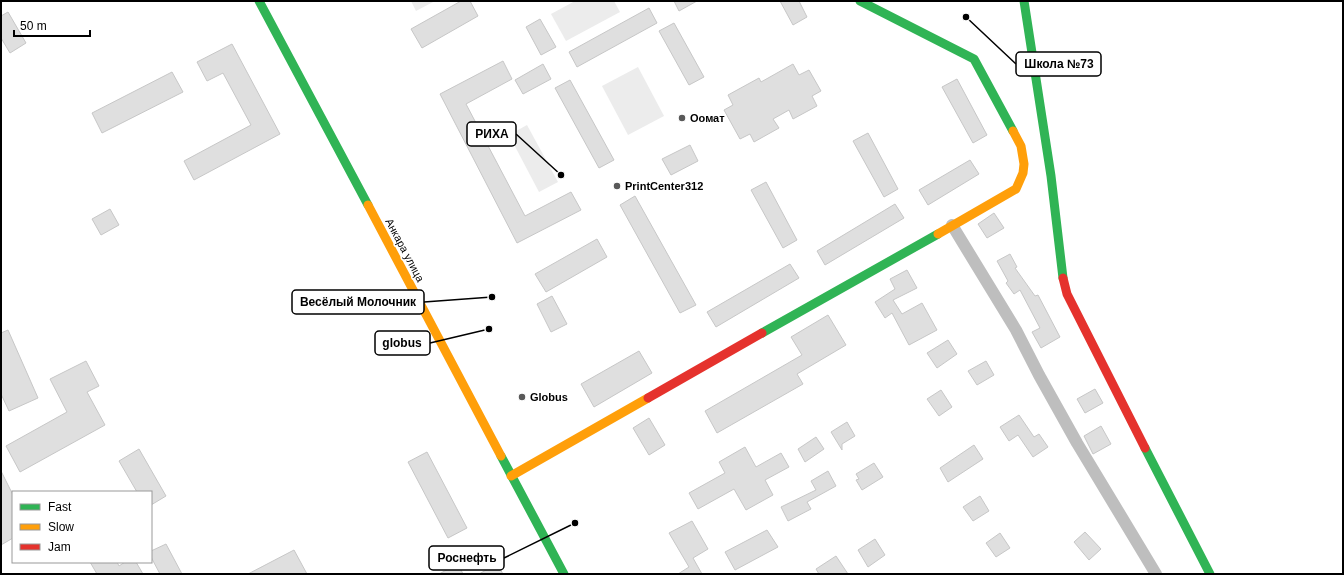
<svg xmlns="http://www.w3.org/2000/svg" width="1344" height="575" font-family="Arial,sans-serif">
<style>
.green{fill:#ececec}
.building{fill:#dfdfdf;stroke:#c7c7c7}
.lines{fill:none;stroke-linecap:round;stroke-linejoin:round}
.street{stroke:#bebebe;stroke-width:12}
.fast{stroke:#30b455;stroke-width:9}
.slow{stroke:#ff9f0a;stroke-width:9}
.jam{stroke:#e5322d;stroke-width:9}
.poi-dot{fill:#595959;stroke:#fff;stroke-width:1.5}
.labels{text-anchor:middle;stroke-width:3;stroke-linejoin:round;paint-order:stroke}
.poi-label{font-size:11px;font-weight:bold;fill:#000;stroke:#fff;text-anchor:start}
.street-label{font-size:11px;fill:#000;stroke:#fff}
.leader{fill:none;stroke:#000;stroke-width:1.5}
.callout-dot{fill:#000;stroke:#fff;stroke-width:1.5}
.callout{fill:#fff;stroke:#000;stroke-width:1.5}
.callout-label{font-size:12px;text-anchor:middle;font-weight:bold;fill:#000}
</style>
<rect width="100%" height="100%" fill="#fff"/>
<!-- green -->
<g class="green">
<polygon points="411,1 435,1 416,11"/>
<polygon points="575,1 614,1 620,12 566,41 551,14"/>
<polygon points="638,67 664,116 628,135 602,86"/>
<polygon points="527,125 558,182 539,192 509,135"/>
</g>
<!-- building -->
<g class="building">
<polygon points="461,1 470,1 478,16 422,48 411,29"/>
<polygon points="674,1 697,1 679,11"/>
<polygon points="780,1 799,1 807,17 793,25"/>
<polygon points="649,8 657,23 577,67 569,52"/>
<polygon points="8,12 26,43 10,53 1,38 1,16"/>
<polygon points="540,19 556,47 541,55 526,27"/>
<polygon points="674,23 704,77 689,85 659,31"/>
<polygon points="232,44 280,134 194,180 184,161 251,125 223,73 207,81 197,62"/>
<polygon points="503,61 512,79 466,104 525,216 571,192 581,210 517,243 440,94"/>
<polygon points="543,64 551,79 523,94 515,80"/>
<polygon points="793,64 799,75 809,70 821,91 812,96 817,106 793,119 789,110 773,119 779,128 754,142 750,134 740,139 724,110 733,105 728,95 759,78 761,82"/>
<polygon points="172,72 183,92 102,133 92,113"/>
<polygon points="957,79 987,135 973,143 942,87"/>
<polygon points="570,80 614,160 599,168 555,88"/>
<polygon points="868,133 898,189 884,197 853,141"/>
<polygon points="690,145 698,161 671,175 662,159"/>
<polygon points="970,160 979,174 928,205 919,190"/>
<polygon points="766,182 797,240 783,248 751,190"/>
<polygon points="635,196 696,305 680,313 620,205"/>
<polygon points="895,204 904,218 825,265 817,251"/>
<polygon points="110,209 119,225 101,235 92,219"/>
<polygon points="994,213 1004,228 987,238 978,224"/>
<polygon points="597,239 607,257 546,292 535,274"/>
<polygon points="1010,254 1017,267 1015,268 1035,296 1038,295 1060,337 1041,348 1032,332 1040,328 1020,290 1014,294 1006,283 1008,281 997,261"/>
<polygon points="790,264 799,278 716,327 707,312"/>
<polygon points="907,270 917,288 893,300 902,314 922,303 937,330 909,345 892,313 885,318 875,302 895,289 890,279"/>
<polygon points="552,296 567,324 551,332 537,304"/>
<polygon points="828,315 846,345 797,374 803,384 717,433 705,411 802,355 791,337"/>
<polygon points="8,330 38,398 9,411 1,394 1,333"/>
<polygon points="948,340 957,354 937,368 927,353"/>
<polygon points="639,351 652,373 594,407 581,384"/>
<polygon points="86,361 99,386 87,392 105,425 20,472 6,446 67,412 50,379"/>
<polygon points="986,361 994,375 977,385 968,371"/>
<polygon points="1095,389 1103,403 1085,413 1077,399"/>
<polygon points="941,390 952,407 939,416 927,399"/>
<polygon points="1019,415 1034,437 1039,434 1048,447 1033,457 1018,435 1009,441 1000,427"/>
<polygon points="649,418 665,445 649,455 633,428"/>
<polygon points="847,422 855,436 842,444 842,450 831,432"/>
<polygon points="1101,426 1111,444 1093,454 1084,436"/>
<polygon points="816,437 824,449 805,462 798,449"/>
<polygon points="974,445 983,459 948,482 940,468"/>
<polygon points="745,447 756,467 781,453 789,467 765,480 773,495 746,510 734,489 698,509 689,493 725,473 719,462"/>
<polygon points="139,449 166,496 151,505 151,492 137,492 119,461"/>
<polygon points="427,452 467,528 448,538 408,462"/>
<polygon points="874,463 883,477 862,490 856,480 859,479 856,474"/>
<polygon points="1,471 13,495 13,538 1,545"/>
<polygon points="828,471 836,486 807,502 811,509 788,521 781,507 816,490 811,481"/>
<polygon points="980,496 989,511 973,521 963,507"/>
<polygon points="692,521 708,549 693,558 702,574 678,574 689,567 669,533"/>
<polygon points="767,530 778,547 735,570 725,552"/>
<polygon points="1085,532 1101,549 1089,560 1074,542"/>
<polygon points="1000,533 1010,548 996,557 986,543"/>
<polygon points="875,539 885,555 868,567 858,550"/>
<polygon points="166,544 182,574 160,574 151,557 151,551"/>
<polygon points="294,550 307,574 248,574"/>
<polygon points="836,556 848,574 819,574 816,569"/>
<polygon points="90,562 117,562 119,566 125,562 136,562 143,574 97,574"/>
<polygon points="458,564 463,574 439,574"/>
<polygon points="497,564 503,574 479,574"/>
</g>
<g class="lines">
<!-- street -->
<polyline class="street" points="952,225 1016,330 1039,375 1077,443 1156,574"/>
<!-- fast -->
<g class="fast">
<polyline points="259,1 368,205"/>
<polyline points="860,1 974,59 1013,131"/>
<polyline points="1024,1 1051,176 1063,278"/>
<polyline points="762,333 938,234"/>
<polyline points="1145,448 1210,574"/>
<polyline points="501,456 564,574"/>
</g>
<!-- slow -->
<g class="slow">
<polyline points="368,205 501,456"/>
<polyline points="938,234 1016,189 1023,173 1024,164 1021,146 1013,131"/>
<polyline points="511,476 648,398"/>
</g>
<!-- jam -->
<g class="jam">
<polyline points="1063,278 1067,294 1145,448"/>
<polyline points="648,398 762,333"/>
</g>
</g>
<!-- markers -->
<g class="poi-dot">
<circle cx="682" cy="118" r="4"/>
<circle cx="617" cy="186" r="4"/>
<circle cx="522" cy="397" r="4"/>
</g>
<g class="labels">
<!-- poi labels -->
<g class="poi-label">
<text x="690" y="122">Оомат</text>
<text x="625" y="190">PrintCenter312</text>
<text x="530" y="401">Globus</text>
</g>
<!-- street labels -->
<g class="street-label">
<text transform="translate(405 250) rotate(62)" y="4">Анкара улица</text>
</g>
</g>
<!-- callouts -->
<path class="leader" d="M966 17L1016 64M561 175L516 134M492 297L424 302M489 329L430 343M575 523L504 558"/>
<g class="callout-dot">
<circle cx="966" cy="17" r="4"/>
<circle cx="561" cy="175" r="4"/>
<circle cx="492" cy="297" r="4"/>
<circle cx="489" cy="329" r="4"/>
<circle cx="575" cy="523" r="4"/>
</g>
<g class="callout">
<rect x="1016" y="52" width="85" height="24" rx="4"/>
<rect x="467" y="122" width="49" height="24" rx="4"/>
<rect x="292" y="290" width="132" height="24" rx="4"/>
<rect x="375" y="331" width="55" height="24" rx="4"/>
<rect x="429" y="546" width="75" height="24" rx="4"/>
</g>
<g class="callout-label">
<text x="1059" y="68">Школа №73</text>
<text x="492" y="138">РИХА</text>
<text x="358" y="306">Весёлый Молочник</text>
<text x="402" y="347">globus</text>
<text x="467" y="562">Роснефть</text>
</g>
<!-- border -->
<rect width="1344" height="575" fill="none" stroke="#000000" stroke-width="4"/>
<!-- legend -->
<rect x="12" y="491" width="140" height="72" fill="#ffffff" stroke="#999999"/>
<rect x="20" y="504" width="20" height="6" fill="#30b455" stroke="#999999"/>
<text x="48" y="511" font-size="12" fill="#000000">Fast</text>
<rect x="20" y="524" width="20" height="6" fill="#ff9f0a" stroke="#999999"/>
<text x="48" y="531" font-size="12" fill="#000000">Slow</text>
<rect x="20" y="544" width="20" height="6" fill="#e5322d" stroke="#999999"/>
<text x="48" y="551" font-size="12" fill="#000000">Jam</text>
<!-- scale -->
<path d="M14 30v6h76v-6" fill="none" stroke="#000000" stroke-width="2"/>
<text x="20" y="30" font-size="12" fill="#000000" stroke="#ffffff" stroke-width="3" paint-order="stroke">50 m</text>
</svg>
